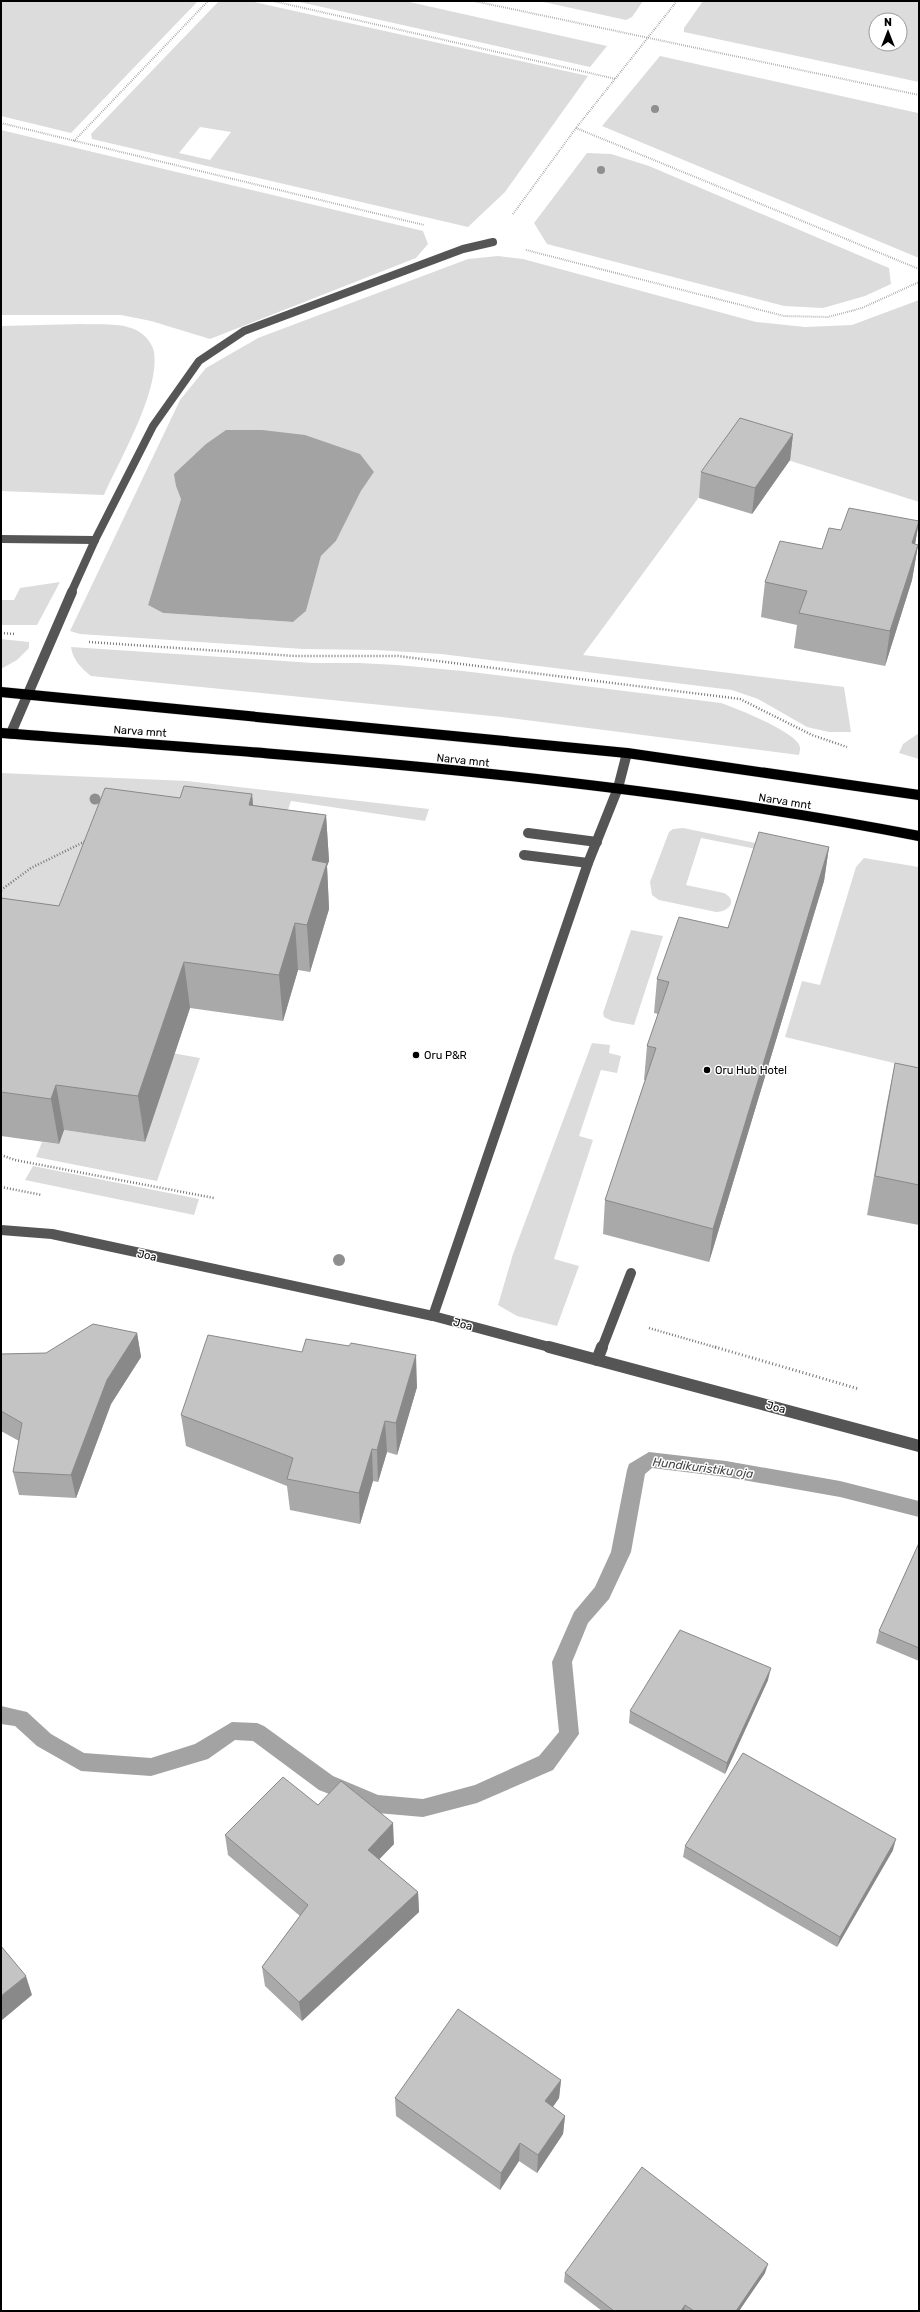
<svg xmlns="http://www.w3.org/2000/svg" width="920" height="2312" font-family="Rubik,sans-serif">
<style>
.green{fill:#dcdcdc;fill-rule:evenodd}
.water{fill:#a3a3a3}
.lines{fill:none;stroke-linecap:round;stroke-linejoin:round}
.stream{fill:#a3a3a3;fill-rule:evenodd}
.major-casing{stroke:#dbdbdb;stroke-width:11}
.path-far2{stroke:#777;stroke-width:2;stroke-dasharray:0.5 1.5;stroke-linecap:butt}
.path-far1{stroke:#777;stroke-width:2.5;stroke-dasharray:1 2;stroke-linecap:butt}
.path{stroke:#777;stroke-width:3;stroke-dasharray:1 2.5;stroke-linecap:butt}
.minor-far2{stroke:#555;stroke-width:8}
.minor-far1{stroke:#555;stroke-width:10}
.minor{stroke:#555;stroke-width:12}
.major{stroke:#000;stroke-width:10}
.tree{fill:#8f8f8f}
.wall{fill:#a9a9a9}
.shaded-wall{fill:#898989}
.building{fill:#c4c4c4;stroke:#898989}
.poi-dot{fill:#000;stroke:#fff;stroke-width:1.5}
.labels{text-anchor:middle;stroke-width:3;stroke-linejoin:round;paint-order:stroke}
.street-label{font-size:11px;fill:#000;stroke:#fff}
.poi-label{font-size:11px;fill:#000;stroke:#fff;text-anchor:start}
.water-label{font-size:12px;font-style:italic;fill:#444;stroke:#fff}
</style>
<rect width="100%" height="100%" fill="#fff"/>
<!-- green -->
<g class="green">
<polygon points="1,1 198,1 71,133 1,116"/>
<path d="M219 1H250L588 76 505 192 468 227 92 139 91 134ZM200 127 231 132 210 160 179 153Z"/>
<polygon points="295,1 405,1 607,46 590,67"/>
<polygon points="539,1 643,1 632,17 626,20"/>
<path d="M703 1H919V82L684 32V28ZM876 20H900V44H876Z"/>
<polygon points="660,56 918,113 919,258 602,126"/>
<polygon points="1,130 423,231 428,244 416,258 210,339 151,321 121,315 1,315"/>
<polygon points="587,153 611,154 649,166 889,268 891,284 865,296 823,308 784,306 547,244 534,223"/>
<path d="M498 256 523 259 756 322 805 327 852 325 919 300V502L738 444 583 655 844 687 851 732H829L807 727 758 699 732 690 441 654 376 650 303 649 80 634 70 631 180 400 206 368 258 338 468 259ZM374 472 361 491 336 541 321 556 306 611 293 622 163 613 148 605 181 499Z"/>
<path d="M81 324C98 325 120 322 136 330 144 334 152 342 154 352 160 391 120 459 104 495L1 491V326Z"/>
<polygon points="60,582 37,625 1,625 1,600 14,600 20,588"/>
<polygon points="1,639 29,642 29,648 17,660 1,669"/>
<path d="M71 647 313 663H359L397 665 463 671 721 703C738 709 788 729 798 743 801 747 800 750 799 755L502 717 91 676C81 668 73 660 71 647Z"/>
<polygon points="919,733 919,759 899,753 903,744"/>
<polygon points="1,773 187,781 429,809 425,821 291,801 274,851 86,903 1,943"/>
<path d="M683 828 765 845 826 863 701 838 686 885 724 893C739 901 728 912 716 912L659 900 652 895 650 882 669 832 673 829Z"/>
<polygon points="864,858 919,867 919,1069 785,1037 802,981 820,985 856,867"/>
<polygon points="631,930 663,936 634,1025 612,1021 604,1017 603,1013"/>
<polygon points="592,1043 610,1045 609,1053 621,1056 617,1073 601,1070 579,1136 593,1140 554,1259 579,1266 557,1326 517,1316 498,1305 513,1254"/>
<polygon points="161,1051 200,1058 157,1181 36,1157 42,1142 59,1144 64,1130 145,1142"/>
<polygon points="33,1166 199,1199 194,1215 25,1180"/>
</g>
<!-- water -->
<polygon class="water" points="226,430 262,430 305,435 360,454 374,472 361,491 336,541 321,556 306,611 293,622 163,613 148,605 181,499 176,486 174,474 206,444"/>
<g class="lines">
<!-- stream -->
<polygon class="stream" points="649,1452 726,1461 840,1481 919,1501 919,1517 840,1497 726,1477 652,1468 645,1474 631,1552 609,1599 588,1623 572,1662 579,1734 553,1770 477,1803 423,1817 377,1813 319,1790 253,1741 235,1740 208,1759 151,1776 81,1771 37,1746 15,1726 1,1724 1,1706 27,1712 51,1734 84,1753 151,1758 195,1744 232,1722 257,1723 264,1726 333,1776 378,1795 423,1799 475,1785 539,1756 559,1732 552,1662 574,1612 595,1587 611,1552 627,1470 629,1464"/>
<!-- major casing -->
<g class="major-casing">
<g id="major">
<polyline points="1,692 627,753 919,795"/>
<path d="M1 733C308 756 617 777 919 836"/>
</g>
</g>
<!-- path-far2 -->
<g class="path-far2">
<polyline points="273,1 616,79"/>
<polyline points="474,1 919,95"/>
<polyline points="1,123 424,225"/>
<polyline points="576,128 919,269"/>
<polyline points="74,141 208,1"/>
<polyline points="513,214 576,128 677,1"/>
<polyline points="526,250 784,316 828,317 862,308 919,282"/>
</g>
<!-- path-far1 -->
<g class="path-far1">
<polyline points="1,633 15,634"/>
<polyline points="89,642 295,656 398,656 740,699 812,735 847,747"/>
<polyline points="1,890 31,868 86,841"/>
<polyline points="1,1155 15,1160 214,1198"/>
<polyline points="1,1187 42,1195"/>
<polyline points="649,1328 718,1348"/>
</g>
<!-- path -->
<polyline class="path" points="715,1347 859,1389"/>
<!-- minor-far2 -->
<g class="minor-far2">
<polyline points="1,539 95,540"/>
<polyline points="71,593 95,540 153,426 199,361 244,331 463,249 493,242"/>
</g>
<!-- minor-far1 -->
<g class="minor-far1">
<polyline points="11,733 72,592"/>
<polyline points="528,833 597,842"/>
<polyline points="524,855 588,863"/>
<polyline points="1,1230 52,1234 433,1316 553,1348"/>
<polyline points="433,1316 588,863 618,788 627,753"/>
<polyline points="602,1348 631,1273"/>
</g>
<!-- minor -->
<g class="minor">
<polyline points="549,1347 919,1446"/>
<polyline points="597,1360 602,1347"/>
</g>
<!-- major -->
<use href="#major" class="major"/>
</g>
<!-- trees -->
<g class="tree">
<circle cx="655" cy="109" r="4"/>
<circle cx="601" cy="170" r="4"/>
<circle cx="95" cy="799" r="5.5"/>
<circle cx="339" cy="1260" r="6"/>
</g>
<!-- wall -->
<g class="wall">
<polygon points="793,434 790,460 752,514 699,498 701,472"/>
<polygon points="919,521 915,544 918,545 912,580 885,666 794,648 797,625 761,617 765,582 822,549 841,530"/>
<polygon points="252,794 253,805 326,815 329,861 327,866 329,909 310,972 298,970 283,1021 190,1008 145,1142 64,1130 59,1144 1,1136 1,898 59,906 180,798"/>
<polygon points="829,847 824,881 709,1262 603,1234 605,1200 645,1080 644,1080 647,1046 658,1014 654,1013 657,979 728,928"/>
<polygon points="895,1063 919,1068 919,1225 867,1215 887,1103"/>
<polygon points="137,1333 141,1357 111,1404 76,1498 19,1495 13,1472 19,1441 1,1431 1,1354 46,1353"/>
<polygon points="302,1352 417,1387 397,1455 387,1452 378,1482 373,1481 360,1524 290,1510 287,1486 186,1446 181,1415"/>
<polygon points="919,1543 919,1661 876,1643 879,1631"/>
<polygon points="768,1680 725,1774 629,1723 630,1711"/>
<polygon points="225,1835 394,1844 379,1859 418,1892 419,1912 302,2021 265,1986 262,1967 300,1916 228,1855"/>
<polygon points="685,1846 893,1850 837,1947 683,1857"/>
<polygon points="561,2080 559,2098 553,2107 565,2116 563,2134 537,2173 519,2161 500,2190 396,2116 395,2098"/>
<polygon points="565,2273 765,2273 739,2311 602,2311 564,2282"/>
</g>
<!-- shaded-wall -->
<g class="shaded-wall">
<polygon points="793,434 790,460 752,514 755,488"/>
<polygon points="919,521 913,556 912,543"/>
<polygon points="918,545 912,580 885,666 890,631"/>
<polygon points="252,794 256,841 249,805"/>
<polygon points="326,815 329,861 327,866 329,909 310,972 307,925 312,860"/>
<polygon points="829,847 824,881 709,1262 713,1229"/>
<polygon points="295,923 298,970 283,1021 279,975"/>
<polygon points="184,962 190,1008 145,1142 138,1096"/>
<polygon points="56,1085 64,1130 59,1144 51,1099"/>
<polygon points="137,1333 141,1357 111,1404 76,1498 71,1475 107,1380"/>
<polygon points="416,1355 417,1387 397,1455 396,1423"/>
<polygon points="385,1421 387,1452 378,1482 377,1450"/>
<polygon points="372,1449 373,1481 360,1524 359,1493"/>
<polygon points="771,1668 768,1680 725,1774 727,1763"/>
<polygon points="393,1823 394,1844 369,1870 368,1850"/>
<polygon points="896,1839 893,1850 837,1947 840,1937"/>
<polygon points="418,1892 419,1912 302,2021 299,2002"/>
<polygon points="26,1976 32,1995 1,2021 1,1996"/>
<polygon points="561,2080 559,2098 544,2119 545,2101"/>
<polygon points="565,2116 563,2134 537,2173 538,2155"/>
<polygon points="520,2143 519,2161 500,2190 501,2173"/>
<polygon points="768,2264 765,2273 739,2311 736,2311"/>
<polygon points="685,2305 684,2311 681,2311"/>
</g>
<!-- building -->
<g class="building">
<polygon points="740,418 793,434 755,488 701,472"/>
<polygon points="849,508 919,521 912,543 918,545 890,631 799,613 807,591 765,582 780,541 822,549 829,528 841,530"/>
<polygon points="184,786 252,794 249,805 326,815 312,860 327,863 307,925 295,923 279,975 184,962 138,1096 56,1085 51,1099 1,1092 1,898 59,906 105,788 180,798"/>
<polygon points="759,832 829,847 713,1229 605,1200 656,1048 647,1046 669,982 657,979 679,917 728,928"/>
<polygon points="895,1063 919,1068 919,1185 875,1176"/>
<polygon points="93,1324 137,1333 107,1380 71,1475 13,1472 22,1423 1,1411 1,1354 46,1353"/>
<polygon points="208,1335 302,1352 306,1339 349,1346 351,1343 416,1355 396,1423 385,1421 377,1450 372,1449 359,1493 287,1479 293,1458 181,1415"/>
<polygon points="919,1543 919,1648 879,1631"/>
<polygon points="680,1630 771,1668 727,1763 630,1711"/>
<polygon points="743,1753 896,1839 840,1937 685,1846"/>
<polygon points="283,1777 318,1805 341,1781 393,1823 368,1850 418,1892 299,2002 262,1967 308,1905 225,1835"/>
<polygon points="1,1946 26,1976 1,1996"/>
<polygon points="458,2009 561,2080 545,2101 565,2116 538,2155 520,2143 501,2173 395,2098"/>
<polygon points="642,2167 768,2264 736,2311 694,2311 685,2305 681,2311 614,2311 565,2273"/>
</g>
<!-- markers -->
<g class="poi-dot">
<circle cx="416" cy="1055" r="4"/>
<circle cx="707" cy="1070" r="4"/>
</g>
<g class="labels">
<!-- street labels -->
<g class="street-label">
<text transform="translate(140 731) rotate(4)" y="4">Narva mnt</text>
<text transform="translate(463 760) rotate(6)" y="4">Narva mnt</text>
<text transform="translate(785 801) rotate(9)" y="4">Narva mnt</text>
<text transform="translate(147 1255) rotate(12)" y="4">Joa</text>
<text transform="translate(463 1324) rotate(15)" y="4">Joa</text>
<text transform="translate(776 1407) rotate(15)" y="4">Joa</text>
</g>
<!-- poi labels -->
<g class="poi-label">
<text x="424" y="1059">Oru P&amp;R</text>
<text x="715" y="1074">Oru Hub Hotel</text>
</g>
<!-- water labels -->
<g class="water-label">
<text transform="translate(703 1468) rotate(7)" y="4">Hundikuristiku oja</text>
</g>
</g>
<!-- border -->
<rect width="920" height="2312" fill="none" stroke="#000000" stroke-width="4"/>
<!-- north arrow -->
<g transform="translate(888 32)"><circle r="19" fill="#ffffff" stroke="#999999"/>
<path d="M0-3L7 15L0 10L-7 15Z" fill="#000000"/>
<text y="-6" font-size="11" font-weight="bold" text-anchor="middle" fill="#000000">N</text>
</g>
</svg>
